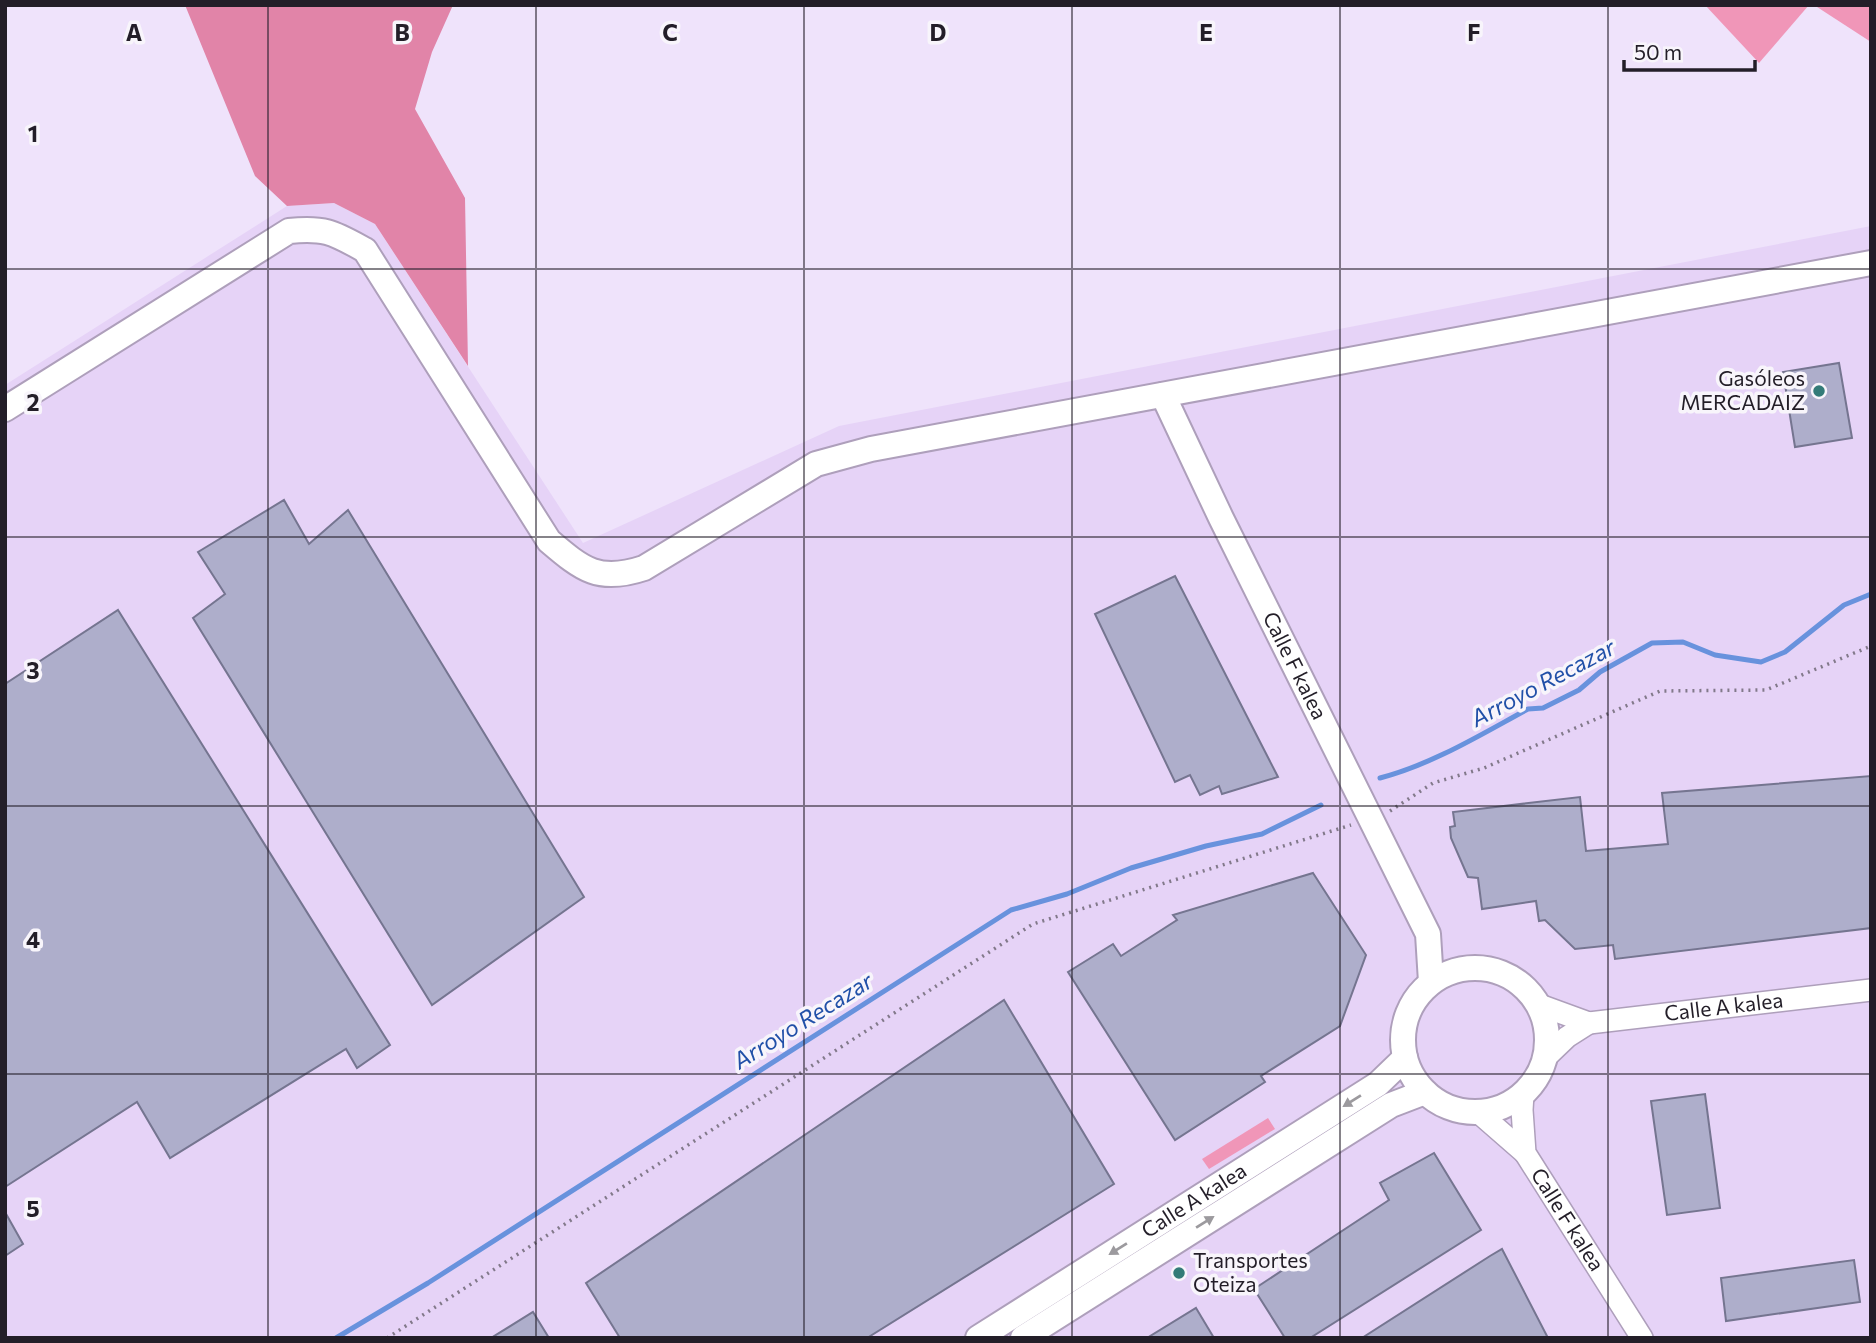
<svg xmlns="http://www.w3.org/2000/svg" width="1876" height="1343" font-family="Commissioner,sans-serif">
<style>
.built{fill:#e6d3f7}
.green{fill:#f096b8}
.forest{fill:#e184a8}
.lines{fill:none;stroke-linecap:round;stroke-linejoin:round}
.stream{stroke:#6892dd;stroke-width:5}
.building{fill:#aeaecb;stroke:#757590;stroke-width:2}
.minor-casing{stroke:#ae9fbb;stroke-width:24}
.tertiary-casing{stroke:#ae9fbb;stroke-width:28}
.path{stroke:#82798a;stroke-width:3.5;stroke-dasharray:2 5;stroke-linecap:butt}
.minor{stroke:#fff;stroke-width:21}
.tertiary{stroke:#fff;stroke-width:24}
.oneway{fill:#9c9a9e}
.grid{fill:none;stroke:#231e28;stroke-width:2;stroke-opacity:0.55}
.poi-dot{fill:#337b78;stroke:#f8f5fb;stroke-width:2.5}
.labels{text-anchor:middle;stroke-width:7;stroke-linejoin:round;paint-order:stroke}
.poi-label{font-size:21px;fill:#231e28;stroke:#f8f5fb;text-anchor:end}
.street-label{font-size:21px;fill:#231e28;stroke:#f8f5fb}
.water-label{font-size:23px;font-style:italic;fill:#2150a8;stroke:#f8f5fb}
.grid-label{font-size:23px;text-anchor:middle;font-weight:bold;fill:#231e28;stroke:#f8f5fb;stroke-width:7;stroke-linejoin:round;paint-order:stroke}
</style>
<rect width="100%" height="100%" fill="#efe3fb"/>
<!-- built -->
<polygon class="built" points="334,203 375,224 583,543 839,426 1871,226 1871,1338 5,1338 5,385 287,206"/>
<!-- green -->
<g class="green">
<polygon points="1705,5 1809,5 1759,63"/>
<polygon points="1814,5 1871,5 1871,42"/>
<polygon points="1268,1118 1275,1129 1209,1169 1202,1159"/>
</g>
<!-- forest -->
<polygon class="forest" points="185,5 453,5 432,52 415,109 465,198 468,366 375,224 334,203 287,206 255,176"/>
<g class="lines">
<!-- stream -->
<g class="stream">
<path d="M1380 778C1433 764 1480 735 1528 709L1543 708 1579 690 1600 672 1652 643 1683 642 1715 655 1761 662 1785 652 1844 605 1871 594"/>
<polyline points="336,1338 428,1283 1011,910 1067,894 1131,868 1206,846 1262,834 1321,805"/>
</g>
</g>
<!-- building -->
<g class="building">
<polygon points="1839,363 1852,438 1795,447 1783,372"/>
<polygon points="284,500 309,544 348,510 584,897 432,1005 193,618 225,594 198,552"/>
<polygon points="1175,576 1278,777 1222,794 1219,786 1200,795 1190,775 1175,782 1095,614"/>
<polygon points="118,610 390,1045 357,1068 346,1049 170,1158 137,1102 5,1187 5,684"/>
<polygon points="1871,776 1871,928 1615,959 1613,945 1575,949 1545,920 1539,921 1536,901 1482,909 1478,878 1468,877 1451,838 1450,827 1455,826 1453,812 1580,797 1586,851 1668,844 1662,793"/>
<polygon points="1313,873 1366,955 1340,1026 1261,1076 1265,1082 1175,1140 1068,972 1113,944 1121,956 1177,920 1173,915"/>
<polygon points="1004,1000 1114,1184 867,1338 620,1338 586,1283"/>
<polygon points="1705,1094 1720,1208 1667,1215 1651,1101"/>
<polygon points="1434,1153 1481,1230 1310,1338 1285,1338 1254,1289 1389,1200 1380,1183"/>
<polygon points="5,1212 23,1244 5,1256"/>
<polygon points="1502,1249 1548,1338 1362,1338 1490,1256"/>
<polygon points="1854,1260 1860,1302 1726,1321 1721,1278"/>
<polygon points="1196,1308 1214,1338 1147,1338"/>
<polygon points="533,1312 549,1338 491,1338"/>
</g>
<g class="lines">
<!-- minor casing -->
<g class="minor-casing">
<g id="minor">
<path id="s1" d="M1537 1004 1589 1023 1871 990"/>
<polyline points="1544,1059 1567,1037 1589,1023"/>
<path id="s2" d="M1523 1094 1522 1110 1525 1153 1642 1338"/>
<polyline points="1478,1112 1525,1153"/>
</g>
</g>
<!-- tertiary casing -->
<g class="tertiary-casing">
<g id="tertiary">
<path id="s3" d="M1163 395 1221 518 1428 934 1431 982"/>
<path d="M5 409 289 231C325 227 334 233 365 250L549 541C583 570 599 583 644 568L816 464 871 449 1871 263"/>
<circle cx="1475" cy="1040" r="72"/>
<path id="s4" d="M978 1338 1378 1084 1405 1058"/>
<polyline points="1023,1338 1391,1105 1425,1092"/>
</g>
</g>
<!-- path -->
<g class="path">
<polyline points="1390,811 1433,783 1484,768 1660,691 1766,690 1871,646"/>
<polyline points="387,1338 1033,924 1351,825"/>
</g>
<!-- minor -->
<use href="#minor" class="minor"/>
<!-- tertiary -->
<use href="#tertiary" class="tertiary"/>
</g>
<!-- one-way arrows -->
<defs><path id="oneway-solid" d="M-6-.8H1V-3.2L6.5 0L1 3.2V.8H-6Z" transform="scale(1.75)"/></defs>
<g class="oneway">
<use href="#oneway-solid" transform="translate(1352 1101) rotate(148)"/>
<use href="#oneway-solid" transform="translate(1205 1222) rotate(-32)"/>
<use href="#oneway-solid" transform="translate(1118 1249) rotate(148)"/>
</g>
<!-- grid -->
<path class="grid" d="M268 5V1338M536 5V1338M804 5V1338M1072 5V1338M1340 5V1338M1608 5V1338M5 269H1871M5 537H1871M5 806H1871M5 1074H1871"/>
<!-- markers -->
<g class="poi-dot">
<circle cx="1819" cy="391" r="7"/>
<circle cx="1179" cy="1273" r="7"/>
</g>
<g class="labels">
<!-- poi labels -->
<g class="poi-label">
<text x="1805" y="386">Gasóleos<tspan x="1805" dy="24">MERCADAIZ</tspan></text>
<text x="1193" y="1268" text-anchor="start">Transportes<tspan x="1193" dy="24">Oteiza</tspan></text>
</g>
<!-- street labels -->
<g class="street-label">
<text dy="7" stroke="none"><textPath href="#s3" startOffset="301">Calle F kalea</textPath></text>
<text dy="7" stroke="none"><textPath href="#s1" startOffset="191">Calle A kalea</textPath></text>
<text dy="7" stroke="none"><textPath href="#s4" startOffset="256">Calle A kalea</textPath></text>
<text dy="7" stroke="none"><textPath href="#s2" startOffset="138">Calle F kalea</textPath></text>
</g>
<!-- water labels -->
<g class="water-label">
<text transform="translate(1543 683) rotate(-28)" y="8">Arroyo Recazar</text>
<text transform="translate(803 1021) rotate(-32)" y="8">Arroyo Recazar</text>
</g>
</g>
<g class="grid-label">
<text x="134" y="41">A</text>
<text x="402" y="41">B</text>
<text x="670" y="41">C</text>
<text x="938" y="41">D</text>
<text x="1206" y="41">E</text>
<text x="1474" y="41">F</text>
<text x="33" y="142">1</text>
<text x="33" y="411">2</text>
<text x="33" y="679">3</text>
<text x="33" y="948">4</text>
<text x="33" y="1217">5</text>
</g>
<!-- border -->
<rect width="1876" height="1343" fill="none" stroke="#231e28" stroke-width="14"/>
<!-- scale -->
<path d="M1624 60v10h131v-10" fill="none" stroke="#231e28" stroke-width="3.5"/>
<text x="1634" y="60" font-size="21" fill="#231e28" stroke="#f8f5fb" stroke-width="5" paint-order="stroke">50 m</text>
</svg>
